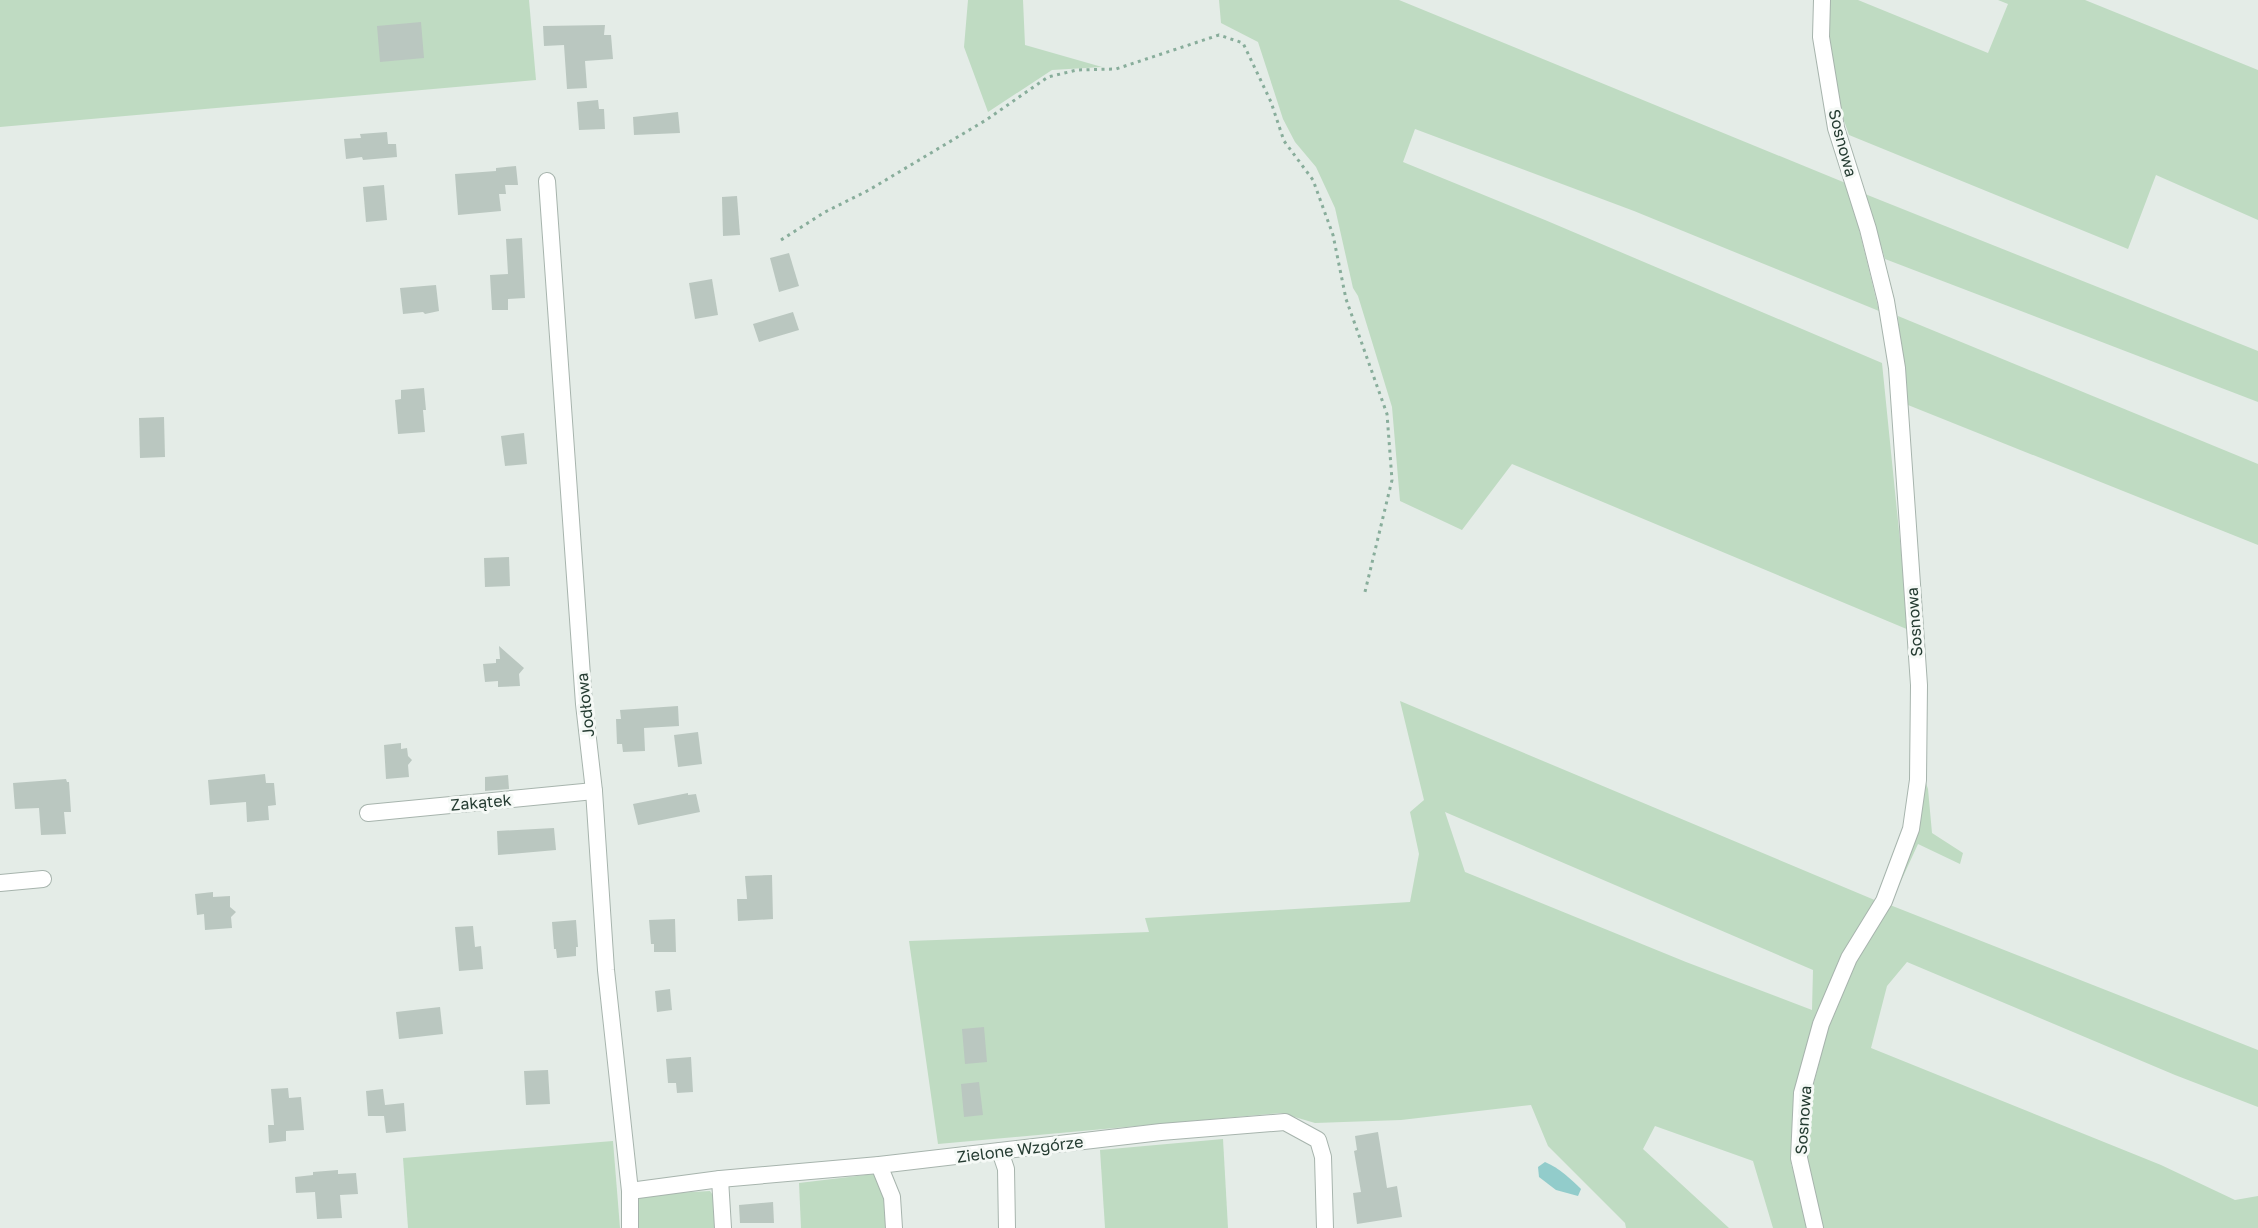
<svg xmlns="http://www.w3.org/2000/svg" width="2258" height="1228" font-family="'Golos Text',sans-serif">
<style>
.green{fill:#bfdbc2;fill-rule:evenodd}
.water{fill:#92cccb}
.building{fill:#bac7c0}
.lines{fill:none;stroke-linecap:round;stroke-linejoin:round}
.street-casing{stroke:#a7b4ad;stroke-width:18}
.path{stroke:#88ad9b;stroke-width:3;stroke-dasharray:3 4.5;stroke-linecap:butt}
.street{stroke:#fff;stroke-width:16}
.labels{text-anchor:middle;stroke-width:6;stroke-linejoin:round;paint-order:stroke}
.street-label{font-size:16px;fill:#253c32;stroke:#f5f9f6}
</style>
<rect width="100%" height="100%" fill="#e4ece7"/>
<!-- green -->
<g class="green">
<polygon points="0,0 529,0 536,80 0,127"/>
<polygon points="968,0 1023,0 1025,45 1102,67 1052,70 988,112 964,47"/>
<polygon points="1219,0 1399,0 1848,184 1879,311 1634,211 1415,129 1403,162 1545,220 1882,363 1909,630 1512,464 1462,530 1400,501 1392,407 1358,296 1353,288 1335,208 1316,167 1295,142 1283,119 1258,42 1221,23"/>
<polygon points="1829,0 1858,0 1988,53 2008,4 1998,0 2085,0 2258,70 2258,220 2156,175 2128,249 1849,135 1836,98 1830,48"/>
<polygon points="1865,194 2258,351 2258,402 1885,259"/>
<polygon points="1898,316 2258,464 2258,545 1903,403"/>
<path d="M1400 701 1877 901 1796 1104 1791 1164 1810 1228H1773L1753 1161 1655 1126 1643 1149 1729 1228H1626L1625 1223 1548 1146 1531 1105 1401 1120 1315 1123 1281 1113 938 1144 909 941 1149 932 1145 918 1410 902 1419 854 1410 812 1424 800ZM1445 812 1813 970 1812 1010 1686 962 1465 872Z"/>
<polygon points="1922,771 1928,789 1932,833 1963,853 1960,864 1918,844 1890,905 2258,1050 2258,1107 2175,1075 1907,962 1887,986 1871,1048 2161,1165 2235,1200 2258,1196 2258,1228 1823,1228 1803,1162 1805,1119 1827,1031 1849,967 1886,903"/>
<polygon points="1223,1139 1228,1228 1105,1228 1100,1150"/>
<polygon points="613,1141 620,1228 408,1228 403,1158"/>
<polygon points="874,1174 886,1199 888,1228 801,1228 799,1183"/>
<polygon points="710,1191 719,1204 720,1228 638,1228 637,1195"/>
</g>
<!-- water -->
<path class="water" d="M1545 1162C1559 1168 1571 1179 1581 1189L1578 1196 1556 1190 1539 1177 1538 1167Z"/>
<!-- building -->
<g class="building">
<polygon points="421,22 424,58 380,62 377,26"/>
<polygon points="605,25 604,35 611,35 613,59 585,61 587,88 567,89 564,45 544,46 543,26"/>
<polygon points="598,100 599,109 604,109 605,129 579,130 577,102"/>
<polygon points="678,112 680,133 634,135 633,117"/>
<polygon points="387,132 388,144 396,144 397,157 363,160 362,157 346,159 344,139 361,138 360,134"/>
<polygon points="516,166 518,185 505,185 506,194 499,194 501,211 458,215 455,174 496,171 496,168"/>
<polygon points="384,185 387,220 366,222 363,187"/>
<polygon points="737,196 740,235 723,236 722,197"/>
<polygon points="522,238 525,298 508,299 508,310 492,310 490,275 508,274 506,239"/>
<polygon points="789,253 799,286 779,292 770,258"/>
<polygon points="712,279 718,315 695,319 689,283"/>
<polygon points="436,285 439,311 425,314 423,312 403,314 400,288"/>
<polygon points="793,312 799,330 759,342 753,324"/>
<polygon points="424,388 426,410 423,410 425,432 398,434 395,400 401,399 401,390"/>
<polygon points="164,417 165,457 140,458 139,418"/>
<polygon points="524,433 527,464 505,466 501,436"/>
<polygon points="509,557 510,586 485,587 484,558"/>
<polygon points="499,646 524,668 519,674 520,686 498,687 498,681 485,682 483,664 496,663 496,659 500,659"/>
<polygon points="678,706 679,726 644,728 645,751 623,752 622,744 617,744 616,719 621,719 620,710"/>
<polygon points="698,732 702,764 678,767 674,735"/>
<polygon points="401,743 401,749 407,748 408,756 412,760 408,765 409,777 386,779 384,745"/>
<polygon points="265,774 266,783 274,783 276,805 268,806 269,820 247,822 246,802 210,805 208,780"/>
<polygon points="508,775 509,789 485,791 485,777"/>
<polygon points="66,779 67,782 69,782 71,812 64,812 66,834 41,835 39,808 15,809 13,783"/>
<polygon points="688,793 688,795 696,794 700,812 638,825 633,804"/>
<polygon points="554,828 556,850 498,855 497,831"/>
<polygon points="772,875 773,919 738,921 737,899 747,899 745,876"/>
<polygon points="213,892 213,897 230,896 230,907 236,912 231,917 232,928 205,930 204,914 197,915 195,894"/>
<polygon points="675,919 676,952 654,952 654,944 651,944 649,920"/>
<polygon points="576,920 578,947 576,947 576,956 557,958 556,949 554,949 552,922"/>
<polygon points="473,926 475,947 481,946 483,969 459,971 455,927"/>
<polygon points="670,989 672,1010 657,1012 655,991"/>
<polygon points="440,1007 443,1034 399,1039 396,1012"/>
<polygon points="984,1027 987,1062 965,1064 962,1029"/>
<polygon points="691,1057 693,1092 677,1093 676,1083 668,1083 666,1059"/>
<polygon points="548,1070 550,1104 526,1105 524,1071"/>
<polygon points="979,1082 983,1115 964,1117 961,1084"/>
<polygon points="288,1088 289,1098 301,1097 304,1130 286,1131 286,1141 269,1143 268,1125 274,1125 271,1089"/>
<polygon points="383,1089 385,1105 404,1103 406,1131 386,1133 384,1116 368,1116 366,1091"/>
<polygon points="1378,1132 1387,1188 1397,1186 1402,1217 1357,1224 1353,1193 1361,1192 1354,1151 1357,1150 1355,1136"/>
<polygon points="338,1170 338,1174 356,1173 358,1194 340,1195 342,1218 317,1219 315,1192 296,1193 295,1177 313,1175 313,1172"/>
<polygon points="773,1202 774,1223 740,1223 739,1205"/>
</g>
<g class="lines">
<!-- street casing -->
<g class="street-casing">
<g id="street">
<polyline points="547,181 584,704 594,791 606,970 630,1191 630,1228"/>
<polyline points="368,813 594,791"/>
<polyline points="0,883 43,879"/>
<polyline points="1000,1151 1006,1169 1007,1228"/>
<polyline points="879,1165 892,1197 894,1228"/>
<polyline points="720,1179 723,1228"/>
<polyline points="630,1191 720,1179 879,1165 1161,1132 1285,1122 1318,1140 1323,1157 1325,1228"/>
<polyline points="1815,1228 1799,1158 1802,1093 1821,1024 1849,958 1884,901 1911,829 1918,780 1919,685 1897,368 1886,301 1868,229 1836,128 1821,37 1822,0"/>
</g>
</g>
<!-- path -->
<polyline class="path" points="781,240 825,212 869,190 986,120 1048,77 1077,70 1116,69 1219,35 1243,43 1271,102 1284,141 1313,180 1333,235 1346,299 1387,414 1392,480 1364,596"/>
<!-- street -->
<use href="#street" class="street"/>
</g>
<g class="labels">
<!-- street labels -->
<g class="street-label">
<text transform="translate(1843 143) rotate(75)" y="6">Sosnowa</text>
<text transform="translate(1914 622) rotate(-94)" y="6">Sosnowa</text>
<text transform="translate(585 705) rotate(-96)" y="6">Jodłowa</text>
<text transform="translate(481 802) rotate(-5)" y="6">Zakątek</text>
<text transform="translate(1803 1120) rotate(-86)" y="6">Sosnowa</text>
<text transform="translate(1020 1149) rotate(-7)" y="6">Zielone Wzgórze</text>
</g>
</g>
</svg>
